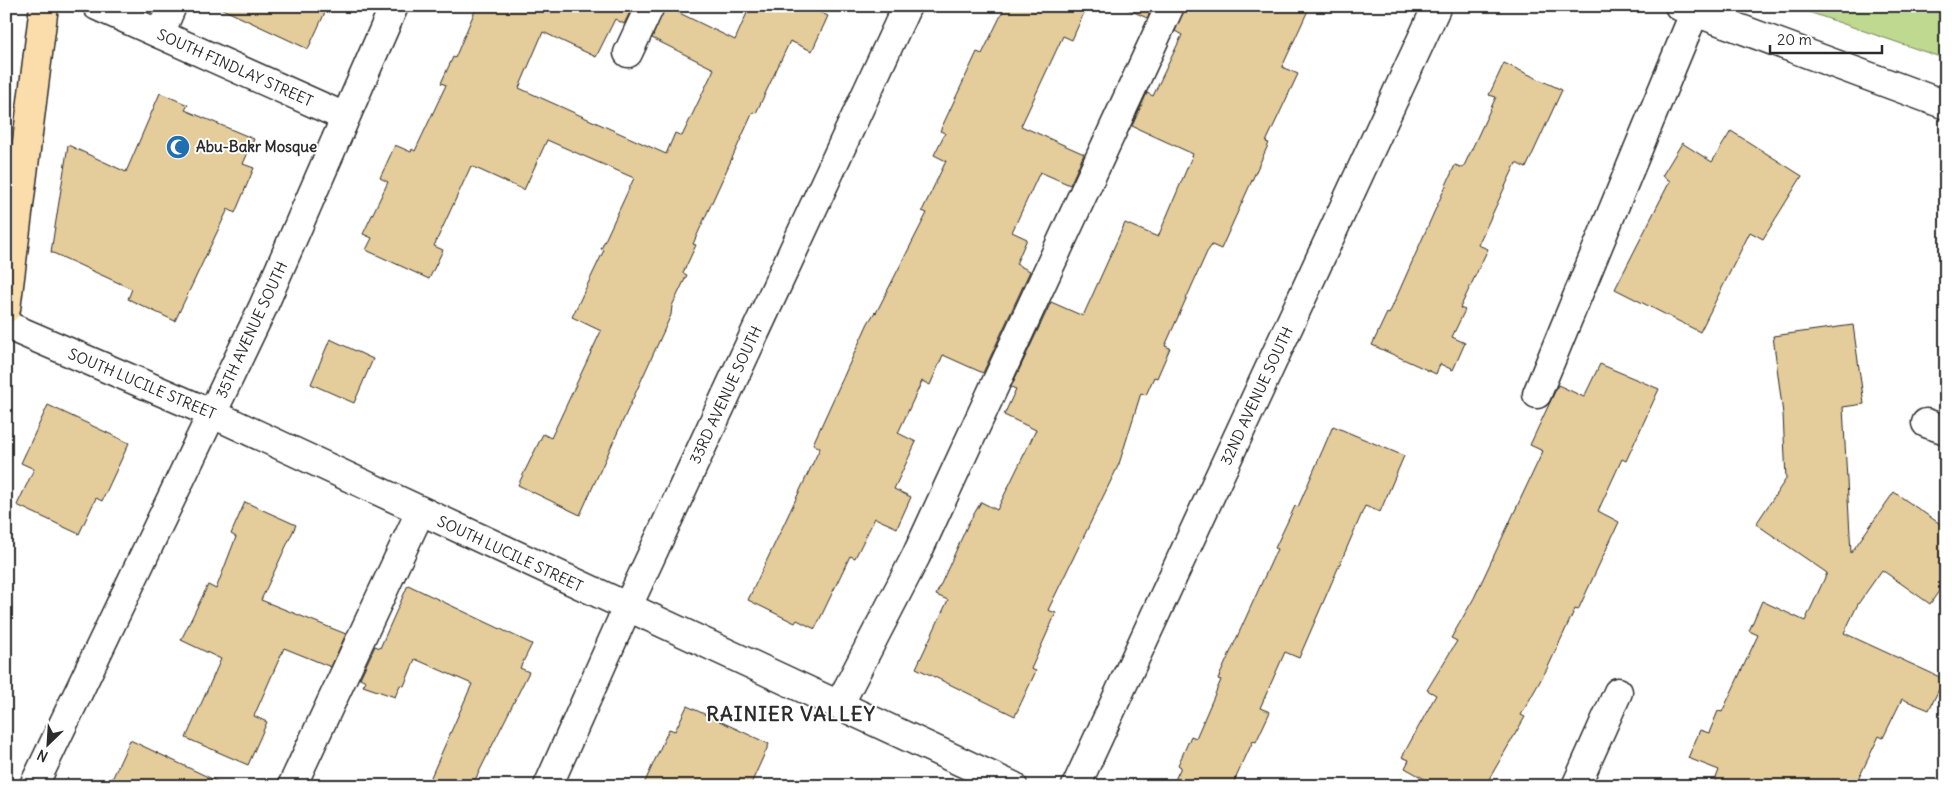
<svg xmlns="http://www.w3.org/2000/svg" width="1952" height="792" font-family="Delius,sans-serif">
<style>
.green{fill:#bfd990;stroke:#75825e}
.building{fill:#e4cc9b;stroke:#2b2b2b}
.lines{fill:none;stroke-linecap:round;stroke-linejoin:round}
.minor-casing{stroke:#2b2b2b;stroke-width:31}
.major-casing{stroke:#2b2b2b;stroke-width:31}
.minor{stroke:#fff;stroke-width:28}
.major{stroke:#faddab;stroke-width:28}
.tram{stroke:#2b2b2b;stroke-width:1}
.labels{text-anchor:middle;stroke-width:4;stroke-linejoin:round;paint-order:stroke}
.street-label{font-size:15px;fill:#2b2b2b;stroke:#fff}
.poi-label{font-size:15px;font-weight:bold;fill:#2b2b2b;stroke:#fff;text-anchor:start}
.district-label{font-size:20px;font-weight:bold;letter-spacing:1px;fill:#2b2b2b;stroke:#fff}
</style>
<rect width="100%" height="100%" fill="#fff"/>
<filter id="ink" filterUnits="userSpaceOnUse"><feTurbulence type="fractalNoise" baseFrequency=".02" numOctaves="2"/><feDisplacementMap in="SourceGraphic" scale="10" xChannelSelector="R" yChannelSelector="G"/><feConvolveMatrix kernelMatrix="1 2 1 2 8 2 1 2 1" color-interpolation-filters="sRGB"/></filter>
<g filter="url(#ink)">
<!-- green -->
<polygon class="green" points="1791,6 1946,6 1946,59"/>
<!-- building -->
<g class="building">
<polygon points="216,6 328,6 308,49"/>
<polygon points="477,6 633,6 624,24 615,19 596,57 543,32 519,88 666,154 675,133 682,136 714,69 652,38 665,6 735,40 750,6 806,6 828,16 812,51 790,41 756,113 753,112 693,244 696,245 683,273 687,275 672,306 671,315 580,515 518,485 543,434 551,438 601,331 572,317 604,250 601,249 634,178 547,140 524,190 471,166 434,246 443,250 429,279 366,250 372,238 363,234 388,182 380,178 395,145 411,152 412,149 415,151 446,85 441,83 453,57 455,58"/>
<polygon points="999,6 1087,6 1072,40 1063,36 1021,126 1084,154 1070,185 1040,172 1012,232 1027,239 1016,264 1030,271 983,373 943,355 930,385 922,381 898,433 916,442 894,489 911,497 897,528 875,518 855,558 850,556 815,629 797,620 795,623 748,600 820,448 813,444 868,323 875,312 876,313 927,213 922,211 946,161 934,155 945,133 940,131 977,52 982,54 1004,9"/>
<polygon points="1121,6 1153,6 1147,18"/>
<polygon points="1185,6 1310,6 1282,67 1298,74 1266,142 1269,143 1225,240 1221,249 1212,245 1207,252 1165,346 1170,348 1157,378 1154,377 1146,395 1141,393 1119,464 1048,610 1056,613 1031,669 1036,671 1015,716 916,668 948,600 936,595 968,524 981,502 997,510 1036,430 1004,415 1016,389 1011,387 1051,302 1083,316 1125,223 1158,237 1193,154 1132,126 1147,93 1153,96 1182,35 1175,31"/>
<polygon points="1504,63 1562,90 1526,168 1516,163 1478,245 1488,249 1460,308 1465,310 1452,337 1465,343 1453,370 1440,364 1436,374 1372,345 1387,313 1389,314 1455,165 1463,168 1496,97 1489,95"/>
<polygon points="160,93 188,105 185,110 254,139 243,164 254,168 235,213 228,209 175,321 128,299 132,289 51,252 68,145 126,172"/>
<polygon points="1731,131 1802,176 1763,239 1750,232 1700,332 1615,289 1670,181 1662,176 1682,143 1712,162"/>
<polygon points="1853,325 1864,404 1843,407 1851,553 1894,492 1946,528 1946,581 1930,604 1882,570 1858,604 1844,633 1944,679 1929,710 1902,699 1883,738 1879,736 1855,786 1713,786 1719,770 1688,758 1700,730 1709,733 1718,711 1722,712 1758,635 1749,631 1762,601 1805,621 1827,573 1756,524 1786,479 1783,414 1773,336"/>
<polygon points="330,339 373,359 354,403 311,384"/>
<polygon points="1600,364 1659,389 1626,461 1622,459 1598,511 1619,522 1578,610 1575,609 1548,667 1521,715 1525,717 1485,786 1437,786 1405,768 1409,760 1402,757 1436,695 1427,690 1457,641 1451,638 1474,598 1543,451 1530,445 1558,385 1584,397"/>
<polygon points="48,405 129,443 102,501 96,498 79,534 17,505 34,469 21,463"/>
<polygon points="1333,426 1404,456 1380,512 1365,506 1299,658 1285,652 1260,708 1270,712 1256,742 1253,741 1232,786 1172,786 1181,767 1178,765 1191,736 1196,738 1221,680 1218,679 1277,549 1275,548 1295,506 1298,507"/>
<polygon points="245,502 296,525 261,600 346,634 331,667 284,648 254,716 267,722 248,765 186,738 221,659 181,640 208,585 216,589 236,537 231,534"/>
<polygon points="408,585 532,644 520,668 529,672 472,786 427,786 472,684 415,659 404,686 400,685 395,697 363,686 366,681 360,678 375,646 380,648"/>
<polygon points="687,706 769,744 750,786 643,786 669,729 675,731"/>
<polygon points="130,740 227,786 109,786"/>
</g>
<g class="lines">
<!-- minor casing -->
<g class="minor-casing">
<g id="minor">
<polyline points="97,6 345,117"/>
<polyline points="1679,6 1946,105"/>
<polyline points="160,34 172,6"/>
<polyline points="628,53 650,6"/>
<polyline points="6,325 213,414 1013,786"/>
<polyline points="1537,394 1695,11"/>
<polyline points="1926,423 1946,430"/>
<polyline points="839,705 916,556 1170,6"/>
<polyline points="34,785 263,307 394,6"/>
<polyline points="292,786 420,512"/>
<polyline points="548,786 627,608 907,6"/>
<polyline points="1076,786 1437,6"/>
<polyline points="1576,786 1618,692"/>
</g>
</g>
<!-- major casing -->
<g class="major-casing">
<polyline id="major" points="6,309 44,6"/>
</g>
<!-- minor -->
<use href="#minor" class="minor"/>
<!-- major -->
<use href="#major" class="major"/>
<!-- tram -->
<polyline class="tram" points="6,39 10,6"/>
</g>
</g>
<!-- icons -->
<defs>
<g id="mosque-disc" transform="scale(1.25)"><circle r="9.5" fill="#1f6fb2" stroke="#fff"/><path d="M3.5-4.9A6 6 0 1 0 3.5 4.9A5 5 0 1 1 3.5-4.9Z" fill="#fff"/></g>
</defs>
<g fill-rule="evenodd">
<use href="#mosque-disc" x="178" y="147"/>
</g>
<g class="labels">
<!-- street labels -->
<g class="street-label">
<text transform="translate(235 68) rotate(24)" y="5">SOUTH FINDLAY STREET</text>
<text transform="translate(252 330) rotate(-65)" y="5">35TH AVENUE SOUTH</text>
<text transform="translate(142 384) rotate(23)" y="5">SOUTH LUCILE STREET</text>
<text transform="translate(726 395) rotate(-65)" y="5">33RD AVENUE SOUTH</text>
<text transform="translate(1257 396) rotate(-65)" y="5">32ND AVENUE SOUTH</text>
<text transform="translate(510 554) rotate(25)" y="5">SOUTH LUCILE STREET</text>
</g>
<!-- poi labels -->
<g class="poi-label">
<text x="196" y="152">Abu-Bakr Mosque</text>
</g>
<!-- district labels -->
<g class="district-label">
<text x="791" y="721">RAINIER VALLEY</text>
</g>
</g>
<!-- margin -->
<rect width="1952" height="792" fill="none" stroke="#fff" stroke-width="25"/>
<rect x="12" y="12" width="1927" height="767" fill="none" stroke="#2b2b2b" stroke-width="2" filter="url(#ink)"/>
<!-- north arrow -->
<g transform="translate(48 744) rotate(205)" stroke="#ffffff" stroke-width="4" paint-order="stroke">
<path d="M0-4L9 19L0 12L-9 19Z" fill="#2b2b2b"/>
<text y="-8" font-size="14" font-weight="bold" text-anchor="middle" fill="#2b2b2b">N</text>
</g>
<!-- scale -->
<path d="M1770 45v8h112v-8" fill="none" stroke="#2b2b2b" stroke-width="2.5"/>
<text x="1777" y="45" font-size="15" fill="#2b2b2b" stroke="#ffffff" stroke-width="4" paint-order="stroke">20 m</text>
</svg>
